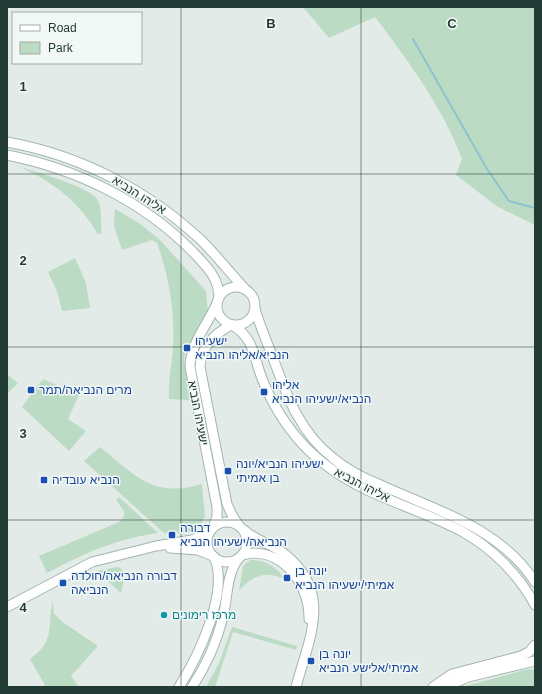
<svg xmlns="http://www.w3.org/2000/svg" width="542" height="694" font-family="Arial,Heebo,sans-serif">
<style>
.green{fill:#bcdbc4}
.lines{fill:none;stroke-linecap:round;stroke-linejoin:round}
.stream{stroke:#8cc3ce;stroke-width:2}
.secondary-casing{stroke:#a1b6af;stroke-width:11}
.secondary{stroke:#fff;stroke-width:9}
.grid{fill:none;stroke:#233b35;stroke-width:1;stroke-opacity:0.55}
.transit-dot{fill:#1a4fb4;stroke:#f2f8f5;stroke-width:1.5}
.culture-dot{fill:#0f9aa8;stroke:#f2f8f5;stroke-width:1.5}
.labels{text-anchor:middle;stroke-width:3;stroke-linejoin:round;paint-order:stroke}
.street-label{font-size:12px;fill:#233b35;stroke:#f2f8f5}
.transit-label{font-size:12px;fill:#164399;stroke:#f2f8f5;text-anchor:start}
.culture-label{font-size:12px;fill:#0d838f;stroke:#f2f8f5;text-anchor:start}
.grid-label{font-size:13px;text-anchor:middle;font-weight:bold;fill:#233b35;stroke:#f2f8f5;stroke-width:3;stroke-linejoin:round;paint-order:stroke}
</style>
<rect width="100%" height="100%" fill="#e2ebe7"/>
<!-- green -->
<g class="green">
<path d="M303 7H535V225L498 207 456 175 462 159C442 106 409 62 375 17L329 38Z"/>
<path d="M20 167C37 172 87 186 97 199 103 207 100 223 102 233L98 234C77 200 56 184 20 167Z"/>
<path d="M115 209 139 223 160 240 206 291 208 314 206 325 186 346 184 360 190 400 169 399C168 381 172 364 173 346 175 311 169 277 157 243L152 240 122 250 114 226Z"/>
<polygon points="75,258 86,283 90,308 62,311 57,291 48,272"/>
<polygon points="7,374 18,383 8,393 7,393"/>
<polygon points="43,379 79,395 68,419 86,431 69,451 22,407"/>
<path d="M100 447C134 475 154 499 202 484L205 516 201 524 195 531 183 533H164L84 461Z"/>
<path d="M119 497 158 533C113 540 87 552 47 573L39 556 119 522 124 517V511L116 500Z"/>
<path d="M250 560C266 559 278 569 287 581 269 569 252 575 239 591L243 566Z"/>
<polygon points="117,567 120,568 125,574 121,593 97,571"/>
<path d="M53 601 54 614 64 623 98 646 71 676 79 687H46L30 659C57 639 46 627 53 601Z"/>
<polygon points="232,627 297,646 296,650 233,632 215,687 206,687 219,663"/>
<polygon points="528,669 535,670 535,687 462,687"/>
</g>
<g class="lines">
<!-- stream -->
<polyline class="stream" points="413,39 487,169 509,201 535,208"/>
<!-- secondary casing -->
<g class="secondary-casing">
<g id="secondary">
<path d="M7 142C80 155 147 190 201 240 217 256 231 274 246 290"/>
<path d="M7 155C77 169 143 201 193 252 206 266 219 277 219 298"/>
<circle cx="236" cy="306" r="19"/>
<path d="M255 309C260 326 267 342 273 358 287 396 300 433 333 458 348 471 365 479 383 486 438 511 500 528 535 582"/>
<path d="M231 325C214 334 201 347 200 367L227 504 232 515 239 526"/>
<path d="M232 325C251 336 253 351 259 370 263 383 269 395 275 406 287 427 303 447 322 462 363 496 417 507 463 532 492 548 519 575 535 605"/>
<circle cx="227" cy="542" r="20"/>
<path d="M213 527 217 517V507L190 367C190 344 208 324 217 303"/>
<path d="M244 530C256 541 273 544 286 555 333 594 309 638 296 687"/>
<polyline points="170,548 198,550 213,556"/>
<path d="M242 555C280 544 310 584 309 619"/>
<polyline points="7,607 92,562 156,546 192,540 211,530"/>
<path d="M179 687C198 657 230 591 214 557"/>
<path d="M192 687C206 666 217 641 223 617 228 597 226 574 239 558"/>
<polyline points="433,687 452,674 521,656 529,652 535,645"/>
<polyline points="445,687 468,677 535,661"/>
</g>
</g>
<!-- secondary -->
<use href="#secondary" class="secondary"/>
</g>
<!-- grid -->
<path class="grid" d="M181 7V687M361 7V687M7 174H535M7 347H535M7 520H535"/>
<!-- markers -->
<g class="transit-dot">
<rect x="183" y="344" width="8" height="8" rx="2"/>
<rect x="27" y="386" width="8" height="8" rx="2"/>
<rect x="260" y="388" width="8" height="8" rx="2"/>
<rect x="224" y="467" width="8" height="8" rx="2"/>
<rect x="40" y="476" width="8" height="8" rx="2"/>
<rect x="168" y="531" width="8" height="8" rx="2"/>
<rect x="283" y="574" width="8" height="8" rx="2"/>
<rect x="59" y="579" width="8" height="8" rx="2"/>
<rect x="307" y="657" width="8" height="8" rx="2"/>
</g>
<circle class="culture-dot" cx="164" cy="615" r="4"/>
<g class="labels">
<!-- street labels -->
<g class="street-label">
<text transform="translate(139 195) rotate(32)" y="4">אליהו הנביא</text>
<text transform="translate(198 413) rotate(79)" y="4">ישעיהו הנביא</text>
<text transform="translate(362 485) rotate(27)" y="4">אליהו הנביא</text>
</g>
<!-- transit labels -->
<g class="transit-label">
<text x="195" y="345">ישעיהו<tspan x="195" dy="14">הנביא/אליהו הנביא</tspan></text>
<text x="272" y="389">אליהו<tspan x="272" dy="14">הנביא/ישעיהו הנביא</tspan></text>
<text x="39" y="394">מרים הנביאה/תמר</text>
<text x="236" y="468">ישעיהו הנביא/יונה<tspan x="236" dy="14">בן אמיתי</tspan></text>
<text x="52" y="484">הנביא עובדיה</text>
<text x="180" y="532">דבורה<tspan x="180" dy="14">הנביאה/ישעיהו הנביא</tspan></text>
<text x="295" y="575">יונה בן<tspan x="295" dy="14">אמיתי/ישעיהו הנביא</tspan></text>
<text x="71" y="580">דבורה הנביאה/חולדה<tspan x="71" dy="14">הנביאה</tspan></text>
<text x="319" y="658">יונה בן<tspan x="319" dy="14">אמיתי/אלישע הנביא</tspan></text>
</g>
<!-- culture labels -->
<g class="culture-label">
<text x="172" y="619">מרכז רימונים</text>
</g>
</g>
<g class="grid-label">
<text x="271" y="28">B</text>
<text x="452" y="28">C</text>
<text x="23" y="91">1</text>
<text x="23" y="265">2</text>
<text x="23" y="438">3</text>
<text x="23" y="612">4</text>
</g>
<!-- border -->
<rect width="542" height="694" fill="none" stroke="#233b35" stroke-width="16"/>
<!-- legend -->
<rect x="12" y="12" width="130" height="52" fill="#f2f8f5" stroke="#9faca8"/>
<rect x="20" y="25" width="20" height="6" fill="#ffffff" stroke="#9faca8"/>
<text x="48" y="32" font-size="12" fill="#233b35">Road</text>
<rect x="20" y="42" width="20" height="12" fill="#bcdbc4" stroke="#9faca8"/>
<text x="48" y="52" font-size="12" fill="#233b35">Park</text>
</svg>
